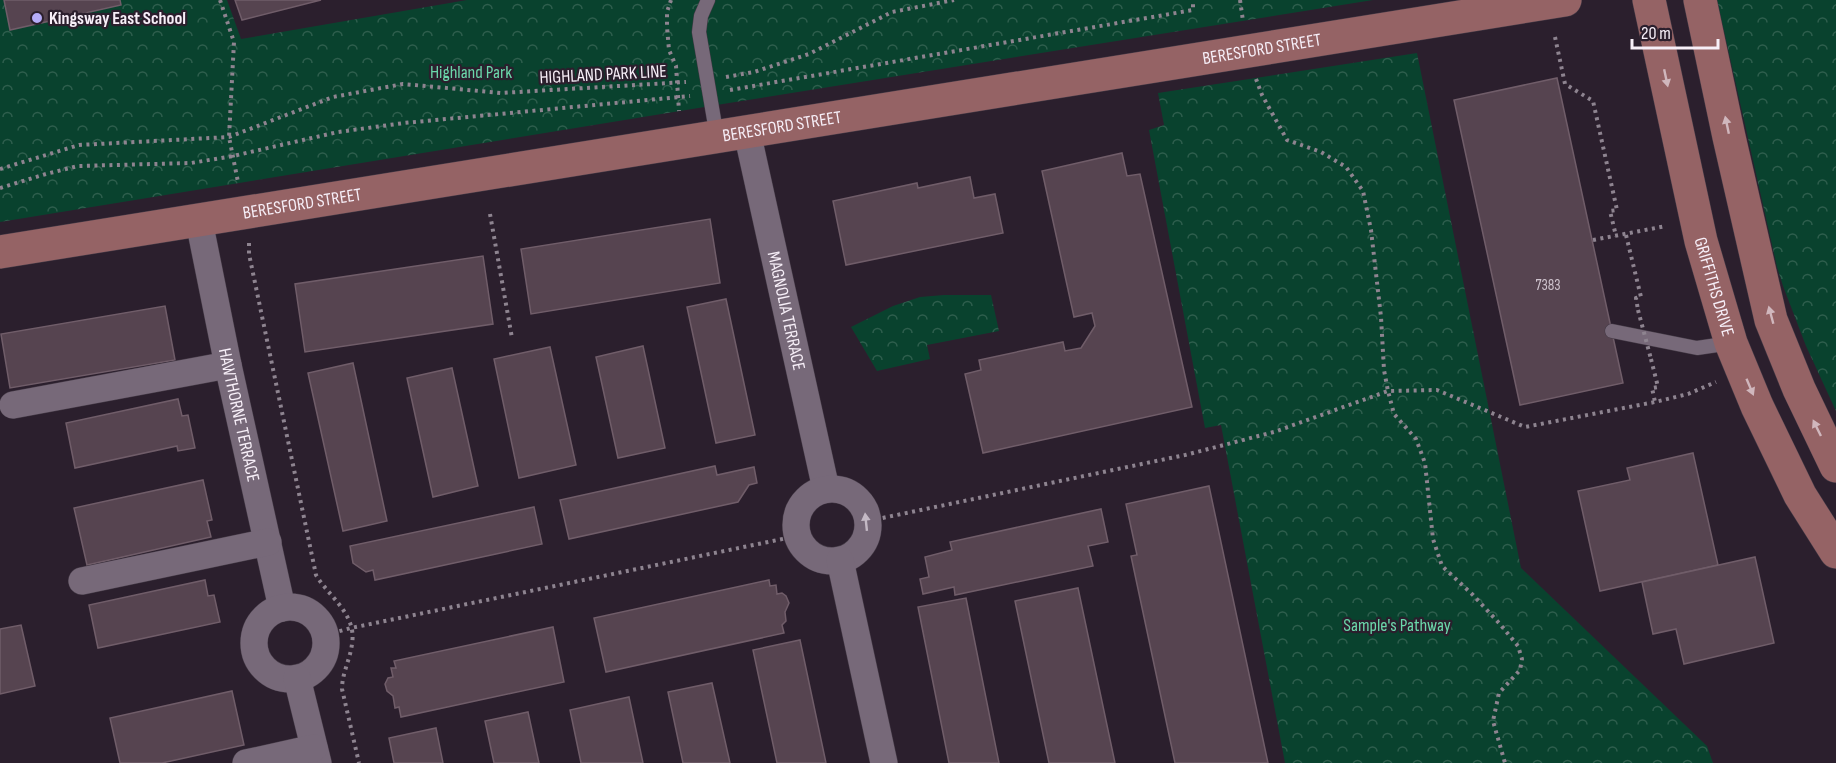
<svg xmlns="http://www.w3.org/2000/svg" width="1836" height="763" font-family="'Sofia Sans Condensed',sans-serif">
<style>
.forest{fill:url(#forest-crowns)}
.building{fill:#564450;stroke:#705d69;stroke-width:1.5}
.lines{fill:none;stroke-linecap:round;stroke-linejoin:round}
.lane-casing{stroke:#453b47;stroke-width:15}
.street-casing{stroke:#453b47;stroke-width:28}
.secondary-casing{stroke:#453b47;stroke-width:34}
.path{stroke:#8e8490;stroke-width:4;stroke-dasharray:3 4.5;stroke-linecap:butt}
.lane{stroke:#776979;stroke-width:14}
.street{stroke:#776979;stroke-width:27}
.secondary{stroke:#956365;stroke-width:33}
.path-bridge{stroke:#8e8490;stroke-width:4;stroke-dasharray:3 4.5;stroke-linecap:butt}
.oneway{fill:#d0b7bd}
.oneway2{fill:#c4b9c5}
.poi-dot{fill:#b5acf8;stroke:#2b1f2d;stroke-width:2}
.labels{text-anchor:middle;stroke-width:4.5;stroke-linejoin:round;paint-order:stroke}
.number-label{font-size:15px;fill:#cfc4ce}
.poi-label{font-size:18px;font-weight:bold;fill:#f7eff8;stroke:#2b1f2d;text-anchor:start}
.street-label{font-size:18px;fill:#f7eff8;stroke:#2b1f2d}
.park-label{font-size:18px;fill:#6bd8ab;stroke:#2b1f2d}
</style>
<defs>
<pattern id="forest-crowns" width="20" height="18" patternUnits="userSpaceOnUse" patternTransform="scale(1.5)"><rect width="20" height="18" fill="#09422e"/><path d="M2 6a3 3 0 1 1 6 0M12 15a3 3 0 1 1 6 0" fill="none" stroke="#2e5e4d"/></pattern>
</defs>
<rect width="100%" height="100%" fill="#2b1f2d"/>
<!-- forest -->
<g class="forest">
<polygon points="0,0 227,0 241,39 467,0 1373,0 729,103 0,222"/>
<polygon points="1717,0 1836,0 1836,411 1806,346 1783,286 1777,267"/>
<polygon points="1417,53 1521,568 1707,746 1713,763 1285,763 1221,425 1205,428 1149,130 1164,125 1158,93"/>
<polygon points="944,295 991,295 999,331 927,345 930,359 877,371 851,327 893,306 920,297"/>
</g>
<!-- building -->
<g class="building">
<polygon points="4,0 120,0 121,5 10,30"/>
<polygon points="235,0 321,0 242,20"/>
<polygon points="1557,78 1623,383 1520,405 1454,100"/>
<polygon points="1122,153 1127,176 1140,174 1192,407 983,453 965,374 981,370 979,360 1063,342 1065,351 1081,348 1095,326 1092,313 1074,317 1042,171"/>
<polygon points="970,177 974,198 995,194 1003,233 846,265 833,201 917,183 918,188"/>
<polygon points="710,219 720,283 531,314 521,249"/>
<polygon points="483,256 493,324 305,352 295,284"/>
<polygon points="726,299 755,435 716,443 687,307"/>
<polygon points="165,306 175,360 10,388 1,334"/>
<polygon points="643,346 665,448 618,458 596,357"/>
<polygon points="550,347 576,465 519,478 494,359"/>
<polygon points="353,363 387,521 343,531 308,373"/>
<polygon points="452,368 478,486 433,497 407,378"/>
<polygon points="178,399 182,416 188,415 195,448 178,451 177,446 75,468 66,423"/>
<polygon points="1693,453 1718,565 1600,591 1578,491 1630,480 1627,468"/>
<polygon points="715,466 717,475 754,467 757,483 749,485 738,502 569,539 560,500"/>
<polygon points="203,480 212,520 207,521 211,537 87,565 74,508"/>
<polygon points="1209,486 1268,763 1175,763 1131,556 1137,555 1126,504"/>
<polygon points="534,507 542,544 375,580 373,570 366,572 353,563 350,546"/>
<polygon points="1101,509 1108,542 1088,546 1093,566 955,595 954,587 923,594 920,579 929,577 925,557 952,550 950,542"/>
<polygon points="1755,557 1774,643 1684,664 1676,629 1653,634 1642,582"/>
<polygon points="205,580 208,596 214,595 220,622 98,648 89,605"/>
<polygon points="769,580 770,586 776,585 777,594 782,593 786,596 789,603 785,612 786,621 782,625 784,633 606,672 594,618"/>
<polygon points="1078,588 1115,763 1049,763 1015,601"/>
<polygon points="966,598 999,763 949,763 918,607"/>
<polygon points="21,625 35,686 0,694 0,629"/>
<polygon points="553,627 564,682 401,717 399,707 395,708 393,696 387,691 385,684 388,678 393,677 391,668 396,668 394,661"/>
<polygon points="800,640 826,763 777,763 753,650"/>
<polygon points="712,683 730,763 683,763 668,692"/>
<polygon points="232,691 244,745 162,763 120,763 110,718"/>
<polygon points="629,697 643,763 581,763 570,710"/>
<polygon points="528,712 539,763 494,763 485,721"/>
<polygon points="436,728 443,763 394,763 389,738"/>
</g>
<g class="lines">
<!-- lane casing -->
<g class="lane-casing">
<g id="lane">
<polyline points="708,0 701,16 699,32 717,137"/>
<polyline points="1612,331 1697,348 1731,343"/>
</g>
</g>
<!-- street casing -->
<g class="street-casing">
<g id="street">
<path id="s1" d="M747 132 826 489"/>
<path id="s2" d="M199 221 228 365 282 608"/>
<polyline points="13,405 228,365"/>
<circle cx="832" cy="525" r="36"/>
<polyline points="840,560 884,763"/>
<polyline points="82,581 268,542"/>
<circle cx="290" cy="643" r="36"/>
<polyline points="297,678 318,763"/>
<polyline points="246,763 314,748"/>
</g>
</g>
<!-- secondary casing -->
<g class="secondary-casing">
<g id="secondary">
<path id="s3" d="M1649 0 1701 241 1731 343 1757 406 1800 495 1836 552"/>
<polyline points="1700,0 1729,137 1771,320 1799,389 1836,466"/>
<path id="s4" d="M0 252 1565 0"/>
</g>
</g>
<!-- path -->
<g class="path">
<polyline points="220,0 234,42 229,137 238,182"/>
<polyline points="671,0 667,12 667,27 669,50 676,66 679,111"/>
<polyline points="1240,0 1243,21"/>
<polyline points="1555,37 1565,84 1593,101 1617,210 1610,211 1616,236"/>
<polyline points="726,77 754,72 809,54 892,12 954,0"/>
<polyline points="1256,79 1262,95 1287,140 1321,152 1346,167 1363,191 1371,230 1381,317 1384,370 1388,391 1394,414 1416,439 1425,463 1433,539 1442,566 1473,595 1499,623 1518,646 1522,659 1520,670 1499,693 1493,721 1505,763"/>
<polyline points="730,90 1193,10 1193,0"/>
<polyline points="0,169 79,145 229,137 333,97 403,84 501,93 686,82"/>
<polyline points="0,188 46,174 78,166 191,163 233,156 338,132 404,123 690,96"/>
<polyline points="490,214 512,338"/>
<polyline points="1626,235 1641,297 1636,298 1638,310"/>
<polyline points="1593,240 1666,226"/>
<path d="M249 243V254L316 575C329 597 357 614 352 644 350 660 342 673 342 689L359 763"/>
<polyline points="1651,359 1658,387 1652,388 1655,402"/>
<polyline points="868,521 1185,455 1274,432 1388,391 1437,390 1525,427 1655,402 1688,394 1716,382"/>
<polyline points="325,635 351,628 797,536"/>
</g>
<!-- lane -->
<use href="#lane" class="lane"/>
<!-- street -->
<use href="#street" class="street"/>
<!-- secondary -->
<use href="#secondary" class="secondary"/>
<!-- path-bridge -->
<polyline class="path-bridge" points="1638,310 1651,359"/>
</g>
<!-- one-way arrows -->
<defs><path id="oneway-solid" d="M-6-.8H1V-3.2L6.5 0L1 3.2V.8H-6Z" transform="scale(1.5)"/></defs>
<g class="oneway">
<use href="#oneway-solid" transform="translate(1666 78) rotate(78)"/>
<use href="#oneway-solid" transform="translate(1727 125) rotate(-102)"/>
<use href="#oneway-solid" transform="translate(1771 315) rotate(-105)"/>
<use href="#oneway-solid" transform="translate(1750 387) rotate(67)"/>
<use href="#oneway-solid" transform="translate(1817 428) rotate(-116)"/>
</g>
<use class="oneway2" href="#oneway-solid" transform="translate(866 522) rotate(-96)"/>
<!-- markers -->
<circle class="poi-dot" cx="37" cy="18" r="6"/>
<g class="labels">
<!-- number labels -->
<g class="number-label">
<text x="1548" y="290">7383</text>
</g>
<!-- poi labels -->
<g class="poi-label">
<text x="49" y="24">Kingsway East School</text>
</g>
<!-- street labels -->
<g class="street-label">
<text dy="6" stroke="none"><textPath href="#s4" startOffset="1278">BERESFORD STREET</textPath></text>
<text transform="translate(603 74) rotate(-3)" y="6">HIGHLAND PARK LINE</text>
<text dy="6" stroke="none"><textPath href="#s4" startOffset="792">BERESFORD STREET</textPath></text>
<text dy="6" stroke="none"><textPath href="#s4" startOffset="306">BERESFORD STREET</textPath></text>
<text dy="6" stroke="none"><textPath href="#s3" startOffset="294">GRIFFITHS DRIVE</textPath></text>
<text dy="6" stroke="none"><textPath href="#s1" startOffset="183">MAGNOLIA TERRACE</textPath></text>
<text dy="6" stroke="none"><textPath href="#s2" startOffset="198">HAWTHORNE TERRACE</textPath></text>
</g>
<!-- park labels -->
<g class="park-label">
<text x="471" y="78">Highland Park</text>
<text x="1397" y="631">Sample's Pathway</text>
</g>
</g>
<!-- scale -->
<path d="M1632 39v9h86v-9" fill="none" stroke="#f7eff8" stroke-width="3"/>
<text x="1641" y="39" font-size="18" fill="#f7eff8" stroke="#2b1f2d" stroke-width="4.5" paint-order="stroke">20 m</text>
</svg>
